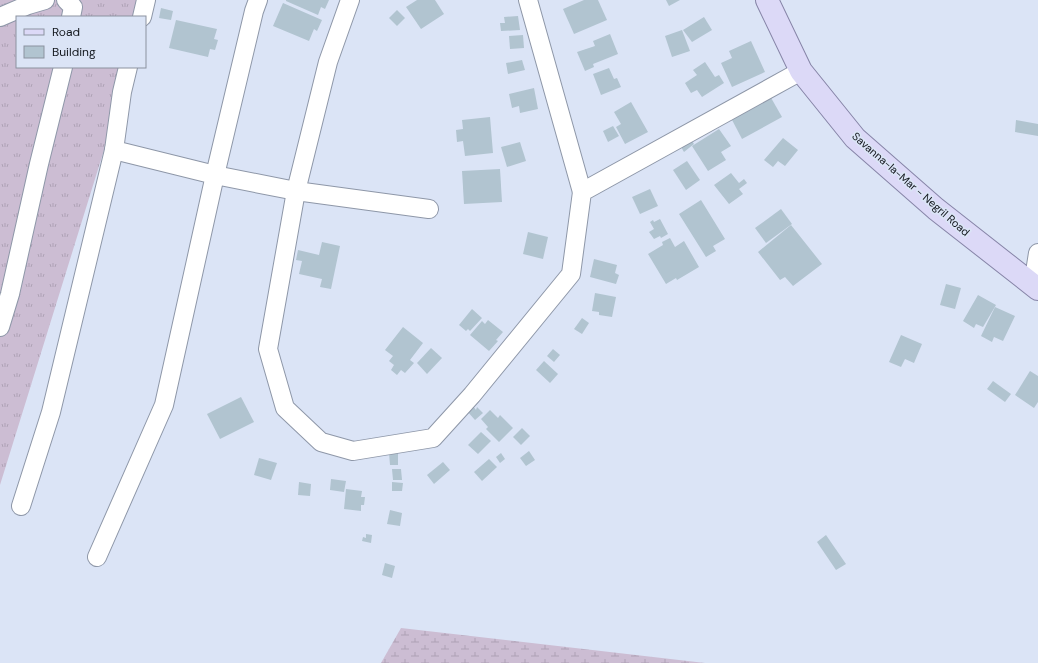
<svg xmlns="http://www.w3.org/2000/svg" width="1038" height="663" font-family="'DM Sans',sans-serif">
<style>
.grass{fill:url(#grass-tufts)}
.wetland{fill:url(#wetland-marsh)}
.building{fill:#b1c4d0}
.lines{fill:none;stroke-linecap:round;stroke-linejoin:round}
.minor-casing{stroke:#8e97a8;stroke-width:20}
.major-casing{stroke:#8684a7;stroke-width:24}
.minor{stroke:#fff;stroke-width:18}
.major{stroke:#dcd9f7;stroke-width:22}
.labels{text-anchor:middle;stroke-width:3.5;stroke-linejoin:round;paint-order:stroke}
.street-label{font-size:11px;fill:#12161c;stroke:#dbe4f6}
</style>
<defs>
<pattern id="grass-tufts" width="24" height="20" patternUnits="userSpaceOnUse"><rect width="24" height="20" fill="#ccbdd3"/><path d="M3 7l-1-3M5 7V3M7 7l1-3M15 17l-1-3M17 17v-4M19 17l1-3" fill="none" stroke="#aea2b5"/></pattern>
<pattern id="wetland-marsh" width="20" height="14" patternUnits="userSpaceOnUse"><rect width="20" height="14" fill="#ccbdd3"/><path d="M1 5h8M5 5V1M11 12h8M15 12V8" fill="none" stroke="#aea2b5"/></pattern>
</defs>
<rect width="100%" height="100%" fill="#dbe4f6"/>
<!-- grass -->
<polygon class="grass" points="0,0 145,0 141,17 17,17 17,67 128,67 122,92 0,485"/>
<!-- wetland -->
<polygon class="wetland" points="401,628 705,663 381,663"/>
<!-- building -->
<g class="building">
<polygon points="286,0 329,0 325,9 321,7 318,15 286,1"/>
<polygon points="417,0 435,0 444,14 421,29 406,7"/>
<polygon points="584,0 598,0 607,20 574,34 563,9"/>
<polygon points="666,0 680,0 669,6"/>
<polygon points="283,3 322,20 317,31 314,29 309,41 273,26"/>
<polygon points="161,8 173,11 171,20 159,18"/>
<polygon points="397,10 405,18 397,26 389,18"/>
<polygon points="518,16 520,30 501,31 500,23 505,23 504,17"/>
<polygon points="704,17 712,30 692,42 683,30"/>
<polygon points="176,20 217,29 214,39 218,40 215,50 210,49 208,57 169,48"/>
<polygon points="682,30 690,51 672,57 665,36"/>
<polygon points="610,34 618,54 593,64 594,67 585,71 577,52 595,46 593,41"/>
<polygon points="523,35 524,48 510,49 509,36"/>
<polygon points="751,41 765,72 732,87 721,63 732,58 729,51"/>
<polygon points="522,60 525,70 508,74 506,63"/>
<polygon points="705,62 715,77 719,75 724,83 702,97 697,90 691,93 685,83 697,75 693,70"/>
<polygon points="609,68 614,79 617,78 621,87 601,95 593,74"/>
<polygon points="534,88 538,109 520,113 519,106 512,108 509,94"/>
<polygon points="770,96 782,117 742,139 731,118"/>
<polygon points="631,102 648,132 625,144 616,127 621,124 614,112"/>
<polygon points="490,117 493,153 465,156 463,141 457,142 456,130 463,129 462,120"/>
<polygon points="1016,120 1038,124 1038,136 1015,132"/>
<polygon points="613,126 619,136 608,142 603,131"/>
<polygon points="719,129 731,146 721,152 726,160 708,171 692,146"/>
<polygon points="688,135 694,144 684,152 678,142"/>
<polygon points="783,138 798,150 785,166 778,161 773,167 764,160"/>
<polygon points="520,142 526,161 507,167 501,147"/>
<polygon points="687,161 700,180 686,190 673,170"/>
<polygon points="500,169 502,202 464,204 462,171"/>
<polygon points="731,173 739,183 744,179 747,183 739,189 743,194 729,204 714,185"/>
<polygon points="650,189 658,206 640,214 632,197"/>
<polygon points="701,200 725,239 713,246 716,251 706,257 679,214"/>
<polygon points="781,209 792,224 766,243 755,228"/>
<polygon points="660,219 668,234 661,238 660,236 654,239 649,232 654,229 650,222 653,220 654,222"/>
<polygon points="791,225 822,264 793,286 785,277 780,280 758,252"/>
<polygon points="528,232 548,237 543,259 523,254"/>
<polygon points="670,238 675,247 684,241 699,267 677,280 676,278 666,284 648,254 663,245 662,242"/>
<polygon points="322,242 340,246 331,289 320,287 322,279 299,274 302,261 296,260 298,250 319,255"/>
<polygon points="594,259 617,265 615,273 619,275 616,284 590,277"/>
<polygon points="946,284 961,288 955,309 940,305"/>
<polygon points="595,293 616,297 612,317 599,315 599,312 592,311"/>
<polygon points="978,295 996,305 983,327 976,324 974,328 963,321"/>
<polygon points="995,307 1015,316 1003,341 994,337 992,342 981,336"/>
<polygon points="472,309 482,318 470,331 468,329 466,331 459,325"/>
<polygon points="582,318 589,323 582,334 574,329"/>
<polygon points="488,320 503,332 496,340 498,341 489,351 470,335 482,321 485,324"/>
<polygon points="403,327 423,343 410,360 414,363 405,373 401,370 397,375 391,370 394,365 389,361 393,356 385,350"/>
<polygon points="901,335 922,344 914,363 905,359 901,367 889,362"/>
<polygon points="431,348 442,358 427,374 417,363"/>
<polygon points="553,349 560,355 554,362 547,356"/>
<polygon points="544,361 558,374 550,383 536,370"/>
<polygon points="1030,371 1038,376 1038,402 1034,408 1015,395"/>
<polygon points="993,381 1011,394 1005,402 987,389"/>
<polygon points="241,397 254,422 220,439 207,414"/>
<polygon points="473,406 476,410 477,407 483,413 475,420 467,411"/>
<polygon points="490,410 498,418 500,415 513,428 499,442 486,429 488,427 481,419"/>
<polygon points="522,428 530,436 521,445 513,437"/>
<polygon points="481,432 491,441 478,454 468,445"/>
<polygon points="529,451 535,460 526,466 520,458"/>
<polygon points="389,453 398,453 398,465 390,465"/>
<polygon points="501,453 505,459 500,463 496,457"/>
<polygon points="259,458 277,463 271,480 254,475"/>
<polygon points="489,459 497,467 482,481 474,472"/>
<polygon points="443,462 450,470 434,484 427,475"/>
<polygon points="392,469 401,469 402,480 393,480"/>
<polygon points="331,479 346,481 344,492 330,490"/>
<polygon points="299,482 311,484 310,496 298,495"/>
<polygon points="392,482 403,483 402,491 392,491"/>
<polygon points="346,489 362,491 361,497 365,497 364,505 361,505 361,511 344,509"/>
<polygon points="390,510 402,513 400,526 387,524"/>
<polygon points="366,534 372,535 371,543 362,541 363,537 366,538"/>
<polygon points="826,535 846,564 836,570 817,542"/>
<polygon points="385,563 395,566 392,578 382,575"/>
</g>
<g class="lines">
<!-- minor casing -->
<g class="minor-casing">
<g id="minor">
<polyline points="66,0 73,7 71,17"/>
<polyline points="350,0 328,62 296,191 268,349 285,408 321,442 353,451 433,438 472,395 571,274 582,192 801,71"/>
<polyline points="528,0 582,192"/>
<polyline points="0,17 28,5 45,0"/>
<polyline points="142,17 146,0"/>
<polyline points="114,150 215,175 296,191 429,209"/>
<polyline points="1033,285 1038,253"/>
<polyline points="0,327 10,294 39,164 63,67"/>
<polyline points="21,506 51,412 114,150 122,92 128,67"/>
<polyline points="97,557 164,405 215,175 254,11 258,0"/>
</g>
</g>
<!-- major casing -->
<g class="major-casing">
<polyline id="major" points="767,0 801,71 855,138 936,209 1038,289"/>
</g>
<!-- minor -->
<use href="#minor" class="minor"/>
<!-- major -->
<use href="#major" class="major"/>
</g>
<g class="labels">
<!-- street labels -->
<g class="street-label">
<text transform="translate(911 184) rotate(41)" y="4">Savanna-la-Mar - Negril Road</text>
</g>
</g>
<!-- legend -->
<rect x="16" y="16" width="130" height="52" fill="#dbe4f6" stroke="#8b929f"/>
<rect x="24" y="29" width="20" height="6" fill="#dcd9f7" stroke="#8b929f"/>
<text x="52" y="36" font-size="12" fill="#12161c">Road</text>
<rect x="24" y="46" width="20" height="12" fill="#b1c4d0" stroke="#8b929f"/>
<text x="52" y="56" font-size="12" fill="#12161c">Building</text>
</svg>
